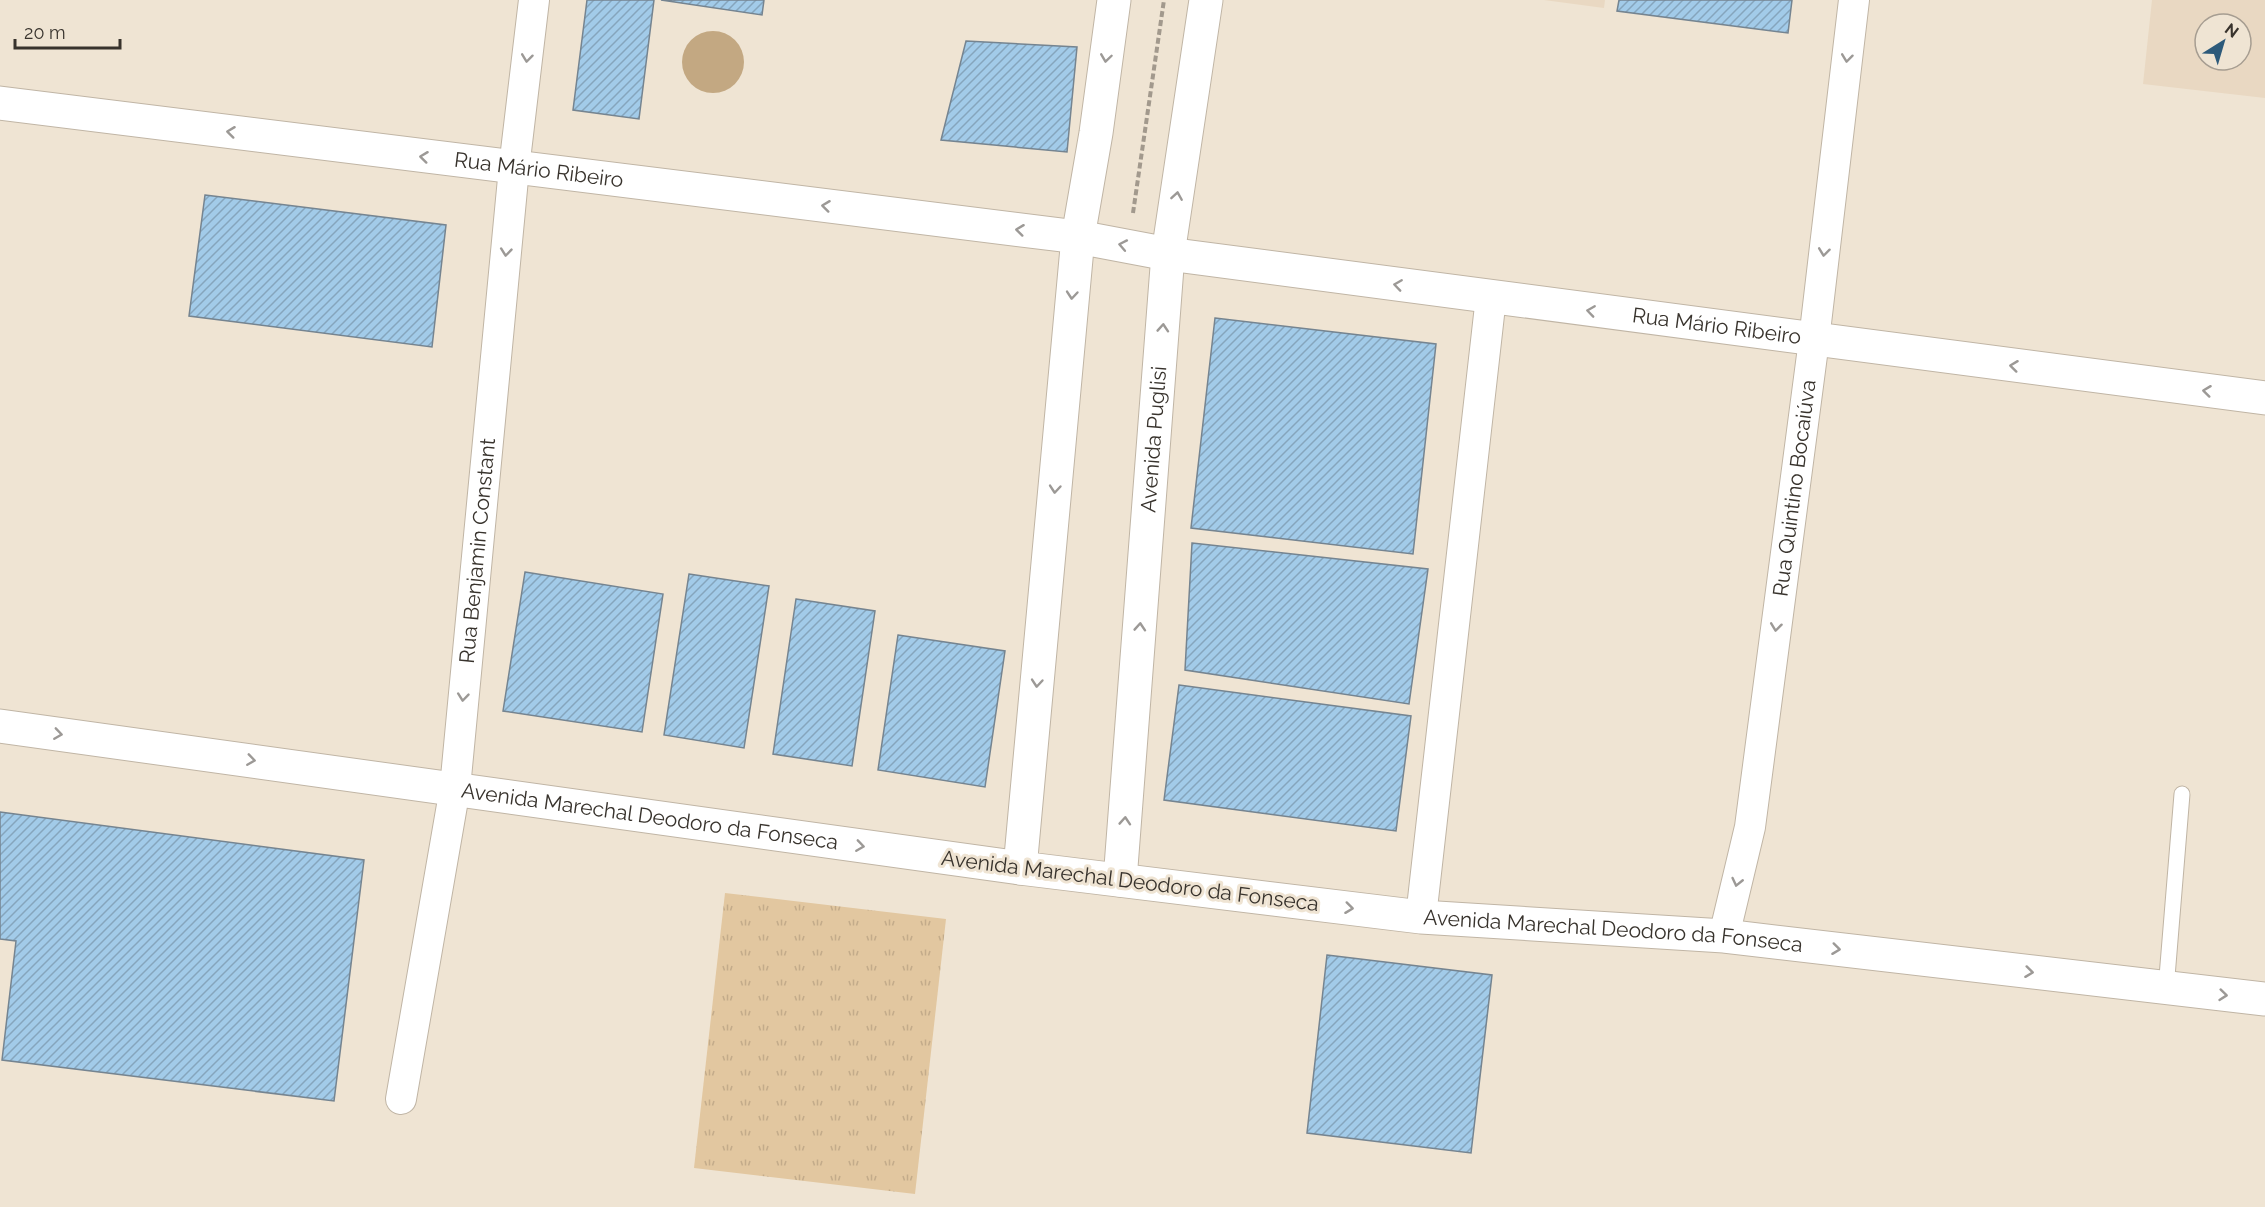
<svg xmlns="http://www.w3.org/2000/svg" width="2265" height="1207" font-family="Raleway,sans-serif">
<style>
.built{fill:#e9d8c2;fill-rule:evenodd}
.grass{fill:url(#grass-tufts)}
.water{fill:#c3a882}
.building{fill:url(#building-hatch);stroke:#758490;stroke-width:1.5}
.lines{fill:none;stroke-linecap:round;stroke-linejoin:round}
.service-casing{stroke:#c0b5a5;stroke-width:17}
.minor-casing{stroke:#c0b5a5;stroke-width:32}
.tertiary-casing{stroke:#c0b5a5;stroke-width:35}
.secondary-casing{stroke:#c0b5a5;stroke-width:35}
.path{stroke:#a2998d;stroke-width:4;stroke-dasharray:6 3;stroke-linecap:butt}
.service{stroke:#fff;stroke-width:15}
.minor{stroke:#fff;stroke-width:30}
.tertiary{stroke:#fff;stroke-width:33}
.secondary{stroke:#fff;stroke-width:33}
.oneway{stroke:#9c9996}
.labels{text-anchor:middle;stroke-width:6;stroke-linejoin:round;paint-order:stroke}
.street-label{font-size:21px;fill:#38332d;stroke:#efe4d3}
</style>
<defs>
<pattern id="grass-tufts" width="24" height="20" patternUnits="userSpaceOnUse" patternTransform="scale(1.5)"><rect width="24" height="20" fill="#e2c7a0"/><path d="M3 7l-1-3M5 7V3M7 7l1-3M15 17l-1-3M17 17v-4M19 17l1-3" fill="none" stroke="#c3ab8a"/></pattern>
<pattern id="building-hatch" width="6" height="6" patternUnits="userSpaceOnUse" patternTransform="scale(1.5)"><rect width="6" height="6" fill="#a2cbe9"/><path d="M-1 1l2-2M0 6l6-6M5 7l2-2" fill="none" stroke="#85a5bd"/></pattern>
</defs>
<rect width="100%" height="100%" fill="#efe4d3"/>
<!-- built -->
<g class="built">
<polygon points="1544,0 1605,0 1604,8"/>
<path d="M2152 0H2265V98L2143 84ZM2205 24H2241V60H2205Z"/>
</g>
<!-- grass -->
<polygon class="grass" points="725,893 946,919 915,1194 694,1168"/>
<!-- water -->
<circle class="water" cx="713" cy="62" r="31"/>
<!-- building -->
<g class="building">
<polygon points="587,0 654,0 639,119 573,110"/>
<polygon points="661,0 764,0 762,15"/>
<polygon points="1619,0 1792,0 1788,33 1617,11"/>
<polygon points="966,41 1077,47 1067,152 941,140"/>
<polygon points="205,195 446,225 432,347 189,316"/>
<polygon points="1215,318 1436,344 1413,554 1191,528"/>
<polygon points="1192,543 1428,569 1409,704 1185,670"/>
<polygon points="525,572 663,594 642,732 503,711"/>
<polygon points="689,574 769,586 744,748 664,735"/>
<polygon points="796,599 875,611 852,766 773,754"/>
<polygon points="898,635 1005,651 985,787 878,770"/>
<polygon points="1179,685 1411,716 1396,831 1164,800"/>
<polygon points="0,812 364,860 334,1101 2,1060 16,941 0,939"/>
<polygon points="1327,955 1492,975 1471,1153 1307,1133"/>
</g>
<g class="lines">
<!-- service casing -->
<g class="service-casing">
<polyline id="service" points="2166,989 2182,794"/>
</g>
<!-- minor casing -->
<g class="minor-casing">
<g id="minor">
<polyline points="1421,917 1491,297"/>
<path id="s1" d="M1724 936 1750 827 1814 340 1854 0"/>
<path id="s2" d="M401 1099 455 788 514 168 534 0"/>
</g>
</g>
<!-- tertiary casing -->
<g class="tertiary-casing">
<g id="tertiary">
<path id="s3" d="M0 103 1078 237"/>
<path id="s4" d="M0 726 1020 868"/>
</g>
</g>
<!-- secondary casing -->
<g class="secondary-casing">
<g id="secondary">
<path id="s5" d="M1114 0 1096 133 1078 237 1020 868 1421 917 1724 936 2265 999"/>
<path id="s6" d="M1078 237 1168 254 2265 398"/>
<path id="s7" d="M1120 880 1168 254 1206 0"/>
</g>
</g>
<!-- path -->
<polyline class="path" points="1133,213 1164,0"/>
<!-- service -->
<use href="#service" class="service"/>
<!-- minor -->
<use href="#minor" class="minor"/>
<!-- tertiary -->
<use href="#tertiary" class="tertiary"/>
<!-- secondary -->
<use href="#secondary" class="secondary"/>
</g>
<!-- one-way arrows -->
<defs><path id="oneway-chevron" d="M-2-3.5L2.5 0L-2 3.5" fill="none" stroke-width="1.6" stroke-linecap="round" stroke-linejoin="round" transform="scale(1.5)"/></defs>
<g class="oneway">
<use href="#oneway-chevron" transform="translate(527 58) rotate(97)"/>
<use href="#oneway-chevron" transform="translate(1106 58) rotate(98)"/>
<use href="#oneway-chevron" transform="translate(1847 58) rotate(97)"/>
<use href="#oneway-chevron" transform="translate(231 132) rotate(-173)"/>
<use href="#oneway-chevron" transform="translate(424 157) rotate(-173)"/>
<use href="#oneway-chevron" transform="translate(1177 196) rotate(-81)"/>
<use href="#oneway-chevron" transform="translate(826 206) rotate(-173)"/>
<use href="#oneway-chevron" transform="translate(1020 230) rotate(-173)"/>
<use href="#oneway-chevron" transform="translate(1123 245) rotate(-169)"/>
<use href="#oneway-chevron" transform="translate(506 252) rotate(96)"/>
<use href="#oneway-chevron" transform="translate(1824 252) rotate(97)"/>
<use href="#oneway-chevron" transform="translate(1398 285) rotate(-172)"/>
<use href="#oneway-chevron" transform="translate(1072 295) rotate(95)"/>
<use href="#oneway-chevron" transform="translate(1591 311) rotate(-172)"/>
<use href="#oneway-chevron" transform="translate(1163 328) rotate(-86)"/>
<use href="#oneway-chevron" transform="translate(2014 366) rotate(-173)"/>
<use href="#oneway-chevron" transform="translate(2207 391) rotate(-173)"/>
<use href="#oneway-chevron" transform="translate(1055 489) rotate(95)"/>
<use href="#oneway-chevron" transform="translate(1140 627) rotate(-86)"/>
<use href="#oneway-chevron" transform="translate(1776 627) rotate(97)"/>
<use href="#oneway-chevron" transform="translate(1037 683) rotate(95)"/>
<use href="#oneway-chevron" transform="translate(463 697) rotate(96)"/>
<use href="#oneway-chevron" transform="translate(58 734) rotate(8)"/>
<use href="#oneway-chevron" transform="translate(251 760) rotate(8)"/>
<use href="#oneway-chevron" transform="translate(1125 821) rotate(-86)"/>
<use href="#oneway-chevron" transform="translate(860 846) rotate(8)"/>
<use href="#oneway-chevron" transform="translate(1737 882) rotate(103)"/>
<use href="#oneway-chevron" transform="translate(1349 908) rotate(7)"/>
<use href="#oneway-chevron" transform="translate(1836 949) rotate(7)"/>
<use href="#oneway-chevron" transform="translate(2029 972) rotate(7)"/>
<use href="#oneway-chevron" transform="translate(2223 995) rotate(6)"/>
</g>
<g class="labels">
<!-- street labels -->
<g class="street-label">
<text dy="7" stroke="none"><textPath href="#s3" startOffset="543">Rua Mário Ribeiro</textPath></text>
<text dy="7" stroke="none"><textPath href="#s6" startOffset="645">Rua Mário Ribeiro</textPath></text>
<text dy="7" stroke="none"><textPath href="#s7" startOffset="442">Avenida Puglisi</textPath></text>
<text dy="7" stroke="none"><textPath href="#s1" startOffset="454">Rua Quintino Bocaiúva</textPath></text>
<text dy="7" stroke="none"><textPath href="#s2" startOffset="554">Rua Benjamin Constant</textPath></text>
<text dy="7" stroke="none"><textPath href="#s4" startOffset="656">Avenida Marechal Deodoro da Fonseca</textPath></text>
<text transform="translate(1130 881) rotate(7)" y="7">Avenida Marechal Deodoro da Fonseca</text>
<text dy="7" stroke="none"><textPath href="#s5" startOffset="1470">Avenida Marechal Deodoro da Fonseca</textPath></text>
</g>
</g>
<!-- north arrow -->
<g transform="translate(2223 42) rotate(37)"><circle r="28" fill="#efe4d3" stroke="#a69d91" stroke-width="1.5"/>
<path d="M0-4.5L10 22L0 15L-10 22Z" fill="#2d5a7a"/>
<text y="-9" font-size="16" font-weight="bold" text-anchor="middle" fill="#38332d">N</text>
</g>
<!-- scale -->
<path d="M15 39v9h105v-9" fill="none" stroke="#38332d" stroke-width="3"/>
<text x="24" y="39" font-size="18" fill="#38332d" stroke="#efe4d3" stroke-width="4.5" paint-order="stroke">20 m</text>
</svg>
